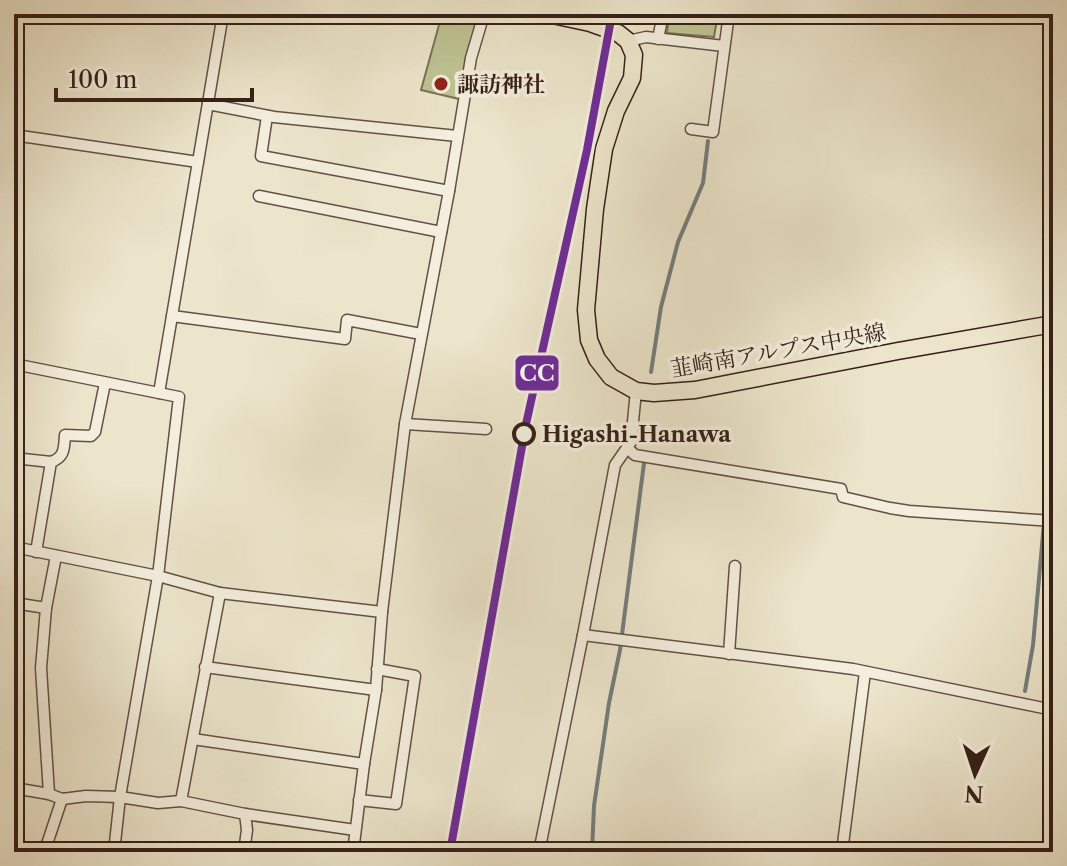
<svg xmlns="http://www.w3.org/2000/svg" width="1067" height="866" font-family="'Libre Caslon Text','Noto Serif JP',serif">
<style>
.green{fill:#bec393;stroke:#7a7256;stroke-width:2}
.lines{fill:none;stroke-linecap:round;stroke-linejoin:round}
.stream{stroke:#747e7d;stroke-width:4}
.minor-casing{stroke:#645145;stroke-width:13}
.primary-casing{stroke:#362018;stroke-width:19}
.minor{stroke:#f3eedd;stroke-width:10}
.primary{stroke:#ece5cb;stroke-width:16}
.rail-1-casing{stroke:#f3eedd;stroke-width:14}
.rail-1{stroke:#6f2d98;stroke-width:8}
.poi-dot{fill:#8f2418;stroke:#f3eedd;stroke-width:3}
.stop-dot{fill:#f3eedd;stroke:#362018;stroke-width:4}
.labels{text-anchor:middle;stroke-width:7;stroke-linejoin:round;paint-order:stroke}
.poi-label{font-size:22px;font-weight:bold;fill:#362018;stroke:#f3eedd;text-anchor:start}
.street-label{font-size:22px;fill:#362018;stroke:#f3eedd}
.stop-label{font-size:22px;font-weight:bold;fill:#362018;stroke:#f3eedd;text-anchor:start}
.line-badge{stroke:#f3eedd;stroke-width:3}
.badge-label{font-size:22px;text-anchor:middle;font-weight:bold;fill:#fff}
</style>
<rect width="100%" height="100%" fill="#ece5cb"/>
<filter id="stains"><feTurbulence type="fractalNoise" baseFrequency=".0025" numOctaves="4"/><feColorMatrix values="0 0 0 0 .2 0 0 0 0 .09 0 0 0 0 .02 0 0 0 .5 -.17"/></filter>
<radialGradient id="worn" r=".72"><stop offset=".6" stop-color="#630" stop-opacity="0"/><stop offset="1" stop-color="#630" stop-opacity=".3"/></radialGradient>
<!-- green -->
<g class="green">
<polygon points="442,14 478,14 459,99 421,90"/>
<polygon points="669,14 718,14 714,37 667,33"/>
</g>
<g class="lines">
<!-- stream -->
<g class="stream">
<polyline points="722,20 723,14"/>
<polyline points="651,372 661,307 678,242 703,183 708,141"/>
<polyline points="1025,691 1033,645 1044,523"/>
<polyline points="592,852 594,806 609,703 620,650 644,463"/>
</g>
<!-- minor casing -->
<g class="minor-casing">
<g id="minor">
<polyline points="658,39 663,14"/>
<polyline points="628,41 646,37 724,46"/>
<polyline points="208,104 274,117 457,136"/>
<polyline points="267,116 261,156 449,191"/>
<polyline points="691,129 713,132 729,14"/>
<polyline points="14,135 198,162"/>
<polyline points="259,196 441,232"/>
<polyline points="172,316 345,339 347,320 421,334"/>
<polyline points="14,364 179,397 158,576 120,797 114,852"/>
<polyline points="159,393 223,14"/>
<polyline points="405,424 486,429"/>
<polyline points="627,448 635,455 841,489 843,497 890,508 909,511 1053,521"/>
<polyline points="14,458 51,462"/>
<polyline points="14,547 158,576 220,593 382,612"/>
<path d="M36 552 51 462C65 457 64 448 65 435L91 436 95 432 105 383"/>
<polyline points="220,593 181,801 245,814 355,830"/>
<polyline points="14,603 46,608 41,668 49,794"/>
<polyline points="46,608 56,556"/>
<polyline points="583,635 853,669 1053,710"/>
<polyline points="729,654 735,566"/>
<polyline points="205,667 376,690"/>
<polyline points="193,739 364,764"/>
<polyline points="14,788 49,794 62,799 86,796 120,797 158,803 181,801"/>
<polyline points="359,800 396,804 415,676 377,669"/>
<polyline points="38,852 47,844 62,799"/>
<polyline points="244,852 247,830 245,814"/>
<polyline points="353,852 364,764 376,690 382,612 405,424 449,191 471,58 484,14"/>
<polyline points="539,852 583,635 615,465 631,442 636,391"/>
<polyline points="842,852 865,672"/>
</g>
</g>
<!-- primary casing -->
<g class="primary-casing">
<polyline id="primary" points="548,14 590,23 618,33 628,41 634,55 632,78 616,111 604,149 595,209 586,310 589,340 597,359 611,377 636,391 654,393 695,390 898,351 1053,324"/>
</g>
<!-- minor -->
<use href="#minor" class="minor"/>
<!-- primary -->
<use href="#primary" class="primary"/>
<!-- rail-1 casing -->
<g class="rail-1-casing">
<polyline id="rail-1" points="450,852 526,424 587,150 612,14"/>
</g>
<!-- rail-1 -->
<use href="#rail-1" class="rail-1"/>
</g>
<!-- markers -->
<circle class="poi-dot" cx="441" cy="84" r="8"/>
<circle class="stop-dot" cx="524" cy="434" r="10"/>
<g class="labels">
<!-- poi labels -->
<g class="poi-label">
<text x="457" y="92">諏訪神社</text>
</g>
<!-- street labels -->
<g class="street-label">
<text transform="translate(778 350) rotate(-10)" y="8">韮崎南アルプス中央線</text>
</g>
<!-- stop labels -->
<g class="stop-label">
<text x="542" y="442">Higashi-Hanawa</text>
</g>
</g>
<rect class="line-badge" x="514" y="354" width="46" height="38" rx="8" fill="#6f2d98"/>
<g class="badge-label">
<text x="537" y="381">CC</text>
</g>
<!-- margin -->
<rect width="1067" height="866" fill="none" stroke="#ece5cb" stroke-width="48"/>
<rect x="16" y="16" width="1035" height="834" fill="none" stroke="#362018" stroke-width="4"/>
<rect x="24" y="24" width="1019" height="818" fill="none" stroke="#362018" stroke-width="2"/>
<!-- north arrow -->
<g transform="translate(975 774) rotate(183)" stroke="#f3eedd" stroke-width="6" paint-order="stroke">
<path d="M0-6L14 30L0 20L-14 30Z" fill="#362018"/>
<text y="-12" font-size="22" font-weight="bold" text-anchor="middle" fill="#362018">N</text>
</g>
<!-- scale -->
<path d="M56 88v12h196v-12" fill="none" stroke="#362018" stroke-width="4"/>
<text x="68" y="88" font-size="24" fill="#362018" stroke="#f3eedd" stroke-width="6" paint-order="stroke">100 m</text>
<rect width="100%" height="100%" filter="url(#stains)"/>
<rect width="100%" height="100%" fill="url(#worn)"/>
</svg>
